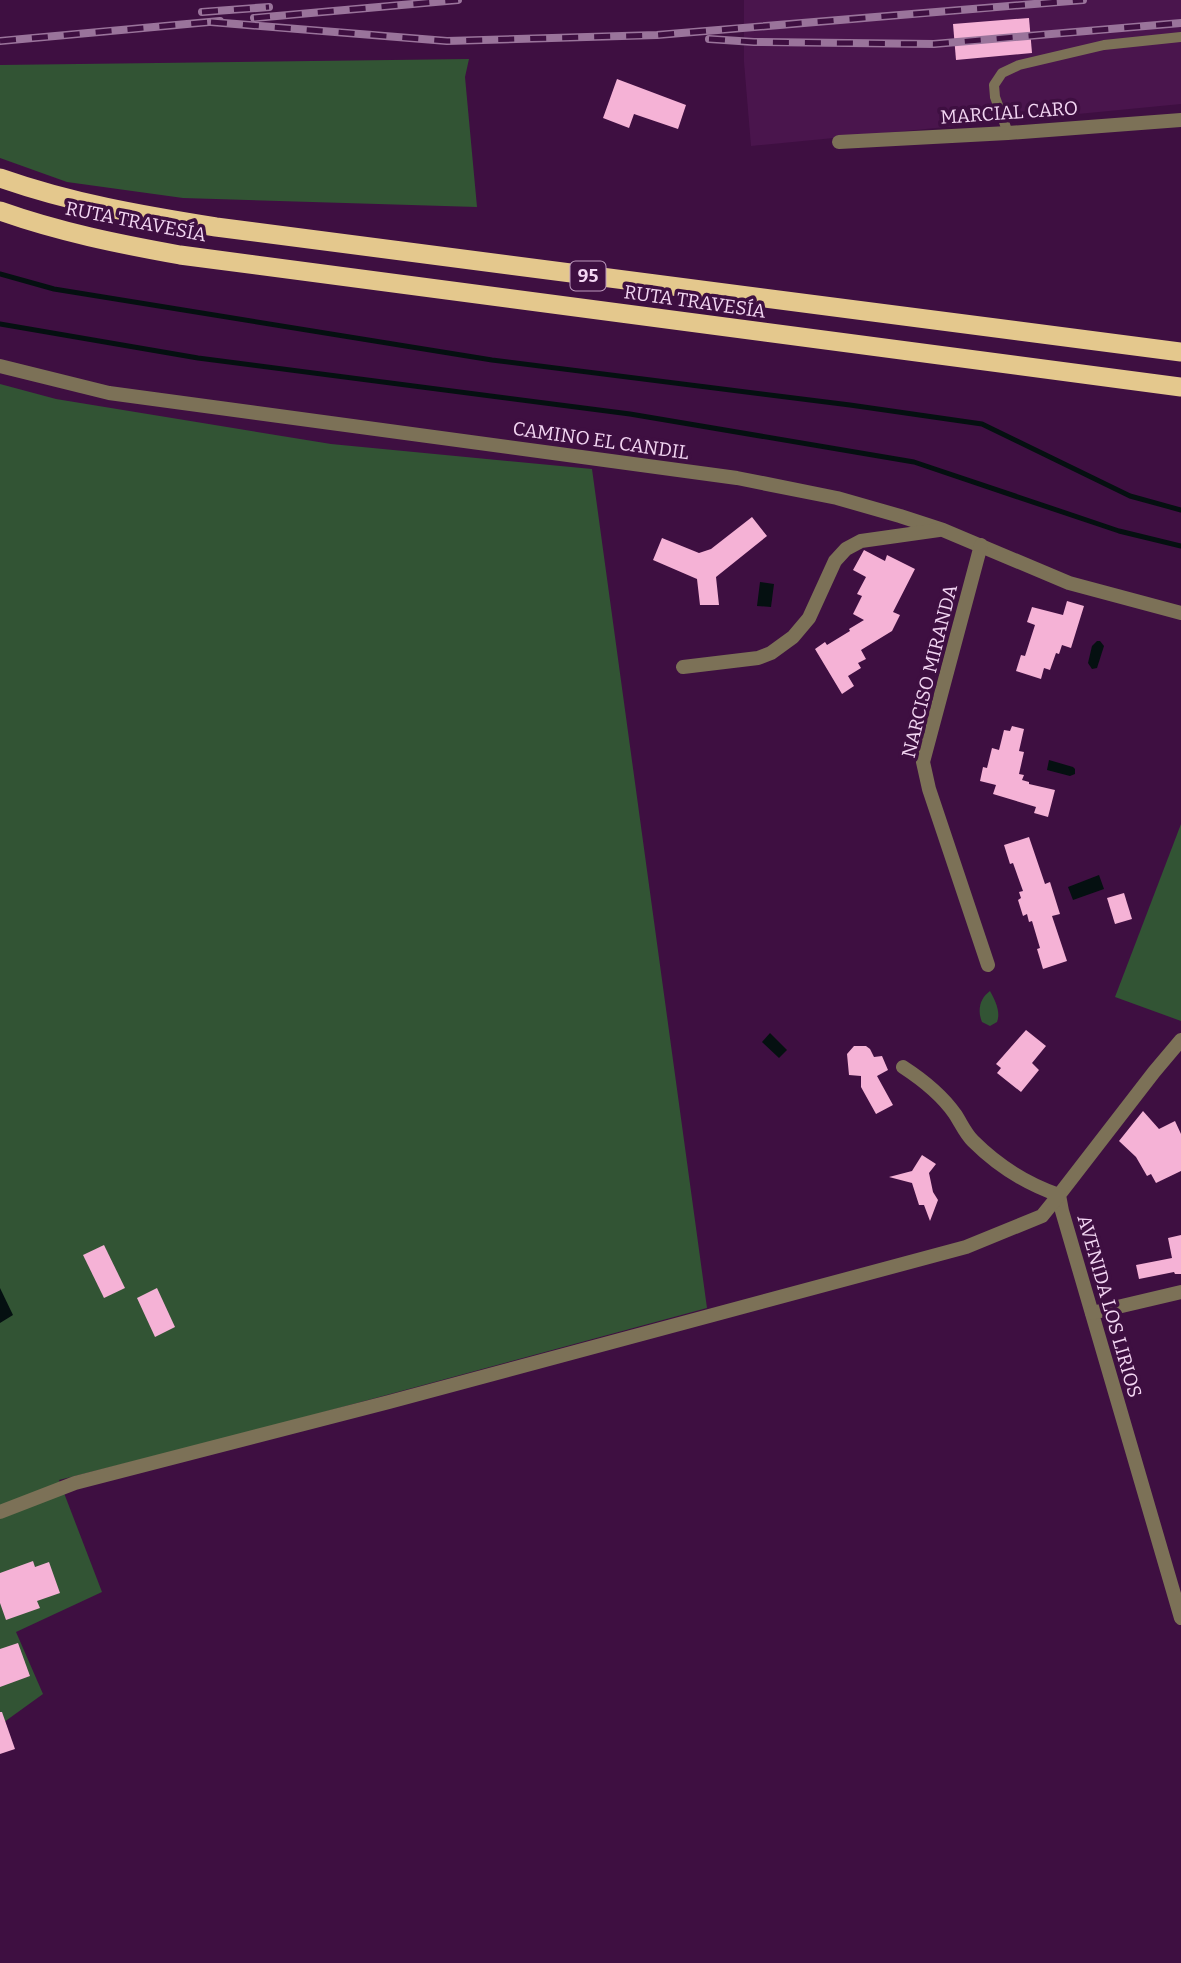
<svg xmlns="http://www.w3.org/2000/svg" width="1181" height="1963" font-family="Bitter,serif">
<style>
.built{fill:#4a154d}
.green{fill:#325434}
.water{fill:#051011}
.lines{fill:none;stroke-linecap:round;stroke-linejoin:round}
.stream{stroke:#051011;stroke-width:5}
.building{fill:#f5b2d6}
.service{stroke:#7c7157;stroke-width:10}
.minor{stroke:#7c7157;stroke-width:14}
.trunk{stroke:#e4c88d;stroke-width:19}
.rail-casing{stroke:#9a749b;stroke-width:8}
.rail{stroke:#3e0f41;stroke-width:5;stroke-dasharray:16;stroke-linecap:butt}
.labels{text-anchor:middle;stroke-width:7;stroke-linejoin:round;paint-order:stroke}
.shield{fill:#3e0f41;stroke:#bd9abe;stroke-width:2}
.shield-label{font-size:18px;font-weight:bold;fill:#f3d6f3}
.street-label{font-size:19px;fill:#f3d6f3;stroke:#3e0f41}
</style>
<rect width="100%" height="100%" fill="#3e0f41"/>
<!-- built -->
<polygon class="built" points="744,0 1181,0 1181,104 751,146 744,62"/>
<!-- green -->
<g class="green">
<polygon points="469,59 465,77 477,207 183,198 67,182 0,158 0,65"/>
<polygon points="0,384 56,399 331,444 592,469 707,1308 254,1431 59,1480 102,1592 16,1632 43,1694 0,1725"/>
<polygon points="1181,824 1181,1021 1115,997"/>
<path d="M990 991C995 1000 1001 1012 997 1022L990 1026 982 1022C977 1010 980 998 990 991Z"/>
</g>
<!-- water -->
<g class="water">
<polygon points="760,582 774,584 771,607 757,606"/>
<polygon points="1097,641 1100,641 1104,646 1097,668 1092,669 1088,663 1092,646"/>
<polygon points="1049,760 1073,767 1075,769 1075,774 1070,776 1047,770"/>
<polygon points="1099,875 1104,889 1073,900 1068,887"/>
<polygon points="770,1033 787,1050 779,1058 762,1042"/>
<polygon points="0,1288 13,1315 0,1323"/>
</g>
<g class="lines">
<!-- stream -->
<g class="stream">
<polyline points="0,274 54,289 492,360 850,405 982,424 1130,496 1181,510"/>
<polyline points="0,324 198,358 630,414 914,462 1119,531 1181,546"/>
</g>
</g>
<!-- building -->
<g class="building">
<polygon points="1029,18 1032,53 956,60 953,24"/>
<polygon points="617,79 686,105 678,129 634,114 629,128 603,118"/>
<polygon points="752,517 767,536 716,577 719,605 700,605 697,579 653,560 662,538 699,553 711,549"/>
<polygon points="864,550 885,561 887,555 915,569 893,612 900,615 892,631 861,650 866,659 858,663 861,668 848,676 854,686 842,694 815,649 825,642 827,645 850,631 849,629 864,620 853,614 862,596 857,594 866,577 853,570"/>
<polygon points="1067,601 1084,606 1071,648 1062,645 1059,654 1056,653 1050,670 1044,668 1041,679 1016,671 1021,655 1025,656 1035,625 1027,622 1032,607 1063,615"/>
<polygon points="1012,726 1024,729 1019,751 1024,752 1019,774 1024,775 1022,780 1029,782 1029,784 1055,790 1048,817 1034,813 1036,807 993,794 996,785 980,781 983,767 987,768 992,748 999,750 1004,730 1010,731"/>
<polygon points="1029,837 1045,884 1050,882 1060,914 1052,916 1067,961 1043,969 1037,949 1040,948 1032,921 1029,922 1027,914 1023,916 1018,900 1021,898 1019,892 1023,891 1013,863 1010,864 1004,845"/>
<polygon points="1124,893 1132,919 1115,924 1107,898"/>
<polygon points="1026,1030 1046,1046 1032,1063 1039,1070 1021,1092 997,1073 1001,1068 996,1064"/>
<polygon points="854,1046 866,1046 870,1049 874,1057 882,1056 888,1070 877,1076 893,1105 876,1114 861,1087 861,1076 849,1075 847,1054"/>
<polygon points="1143,1111 1159,1129 1175,1121 1181,1134 1181,1171 1156,1183 1151,1174 1147,1176 1136,1157 1119,1141"/>
<polygon points="922,1155 936,1164 929,1173 933,1192 938,1200 930,1221 924,1205 919,1205 912,1183 889,1177 912,1171"/>
<polygon points="1181,1235 1181,1274 1175,1274 1174,1272 1139,1279 1136,1265 1172,1258 1168,1238"/>
<polygon points="104,1245 125,1288 104,1298 83,1255"/>
<polygon points="157,1288 175,1327 155,1337 137,1298"/>
<polygon points="33,1561 35,1567 49,1562 60,1593 37,1601 40,1608 6,1620 0,1603 0,1573"/>
<polygon points="18,1643 30,1676 0,1687 0,1649"/>
<polygon points="0,1712 2,1712 15,1749 0,1754"/>
</g>
<g class="lines">
<!-- service -->
<polyline class="service" points="1008,133 995,97 994,85 1002,73 1019,65 1104,45 1181,37"/>
<!-- minor -->
<g class="minor">
<polyline points="839,142 1008,133 1181,120"/>
<polyline points="0,366 109,393 737,478 837,498 900,516 943,530 1069,583 1181,613"/>
<polyline points="981,545 923,762 929,789 988,965"/>
<polyline points="683,667 758,658 771,653 793,637 809,618 835,561 846,549 861,541 939,530"/>
<polyline points="1181,1040 1154,1072 1059,1195 1062,1211 1181,1618"/>
<polyline points="1092,1313 1181,1292"/>
<path d="M0 1512 75 1483 389 1402 966 1247 1042 1216 1059 1195C1027 1184 997 1165 973 1141 965 1133 961 1123 955 1114 941 1094 923 1080 903 1067"/>
</g>
<!-- trunk -->
<g class="trunk">
<path d="M0 178C71 203 141 215 216 227L1181 352"/>
<path d="M0 211C59 232 119 244 180 255L1181 387"/>
</g>
<!-- rail casing -->
<g class="rail-casing">
<g id="rail">
<polyline points="202,12 269,7"/>
<polyline points="254,18 458,0"/>
<polyline points="211,22 447,41 657,35 1083,0"/>
<polyline points="709,39 754,42 934,44 1181,23"/>
<polyline points="0,41 220,21"/>
</g>
</g>
<!-- rail -->
<use href="#rail" class="rail"/>
</g>
<g class="labels">
<!-- shield labels -->
<rect class="shield" x="570.5" y="261.5" width="35" height="29" rx="5"/>
<g class="shield-label">
<text x="588" y="282">95</text>
</g>
<!-- street labels -->
<g class="street-label">
<text transform="translate(1009 112) rotate(-4)" y="7">MARCIAL CARO</text>
<text transform="translate(136 221) rotate(11)" y="7">RUTA TRAVESÍA</text>
<text transform="translate(695 301) rotate(8)" y="7">RUTA TRAVESÍA</text>
<text transform="translate(601 440) rotate(8)" y="7">CAMINO EL CANDIL</text>
<text transform="translate(929 671) rotate(-76)" y="7">NARCISO MIRANDA</text>
<text transform="translate(1110 1306) rotate(74)" y="7">AVENIDA LOS LIRIOS</text>
</g>
</g>
</svg>
